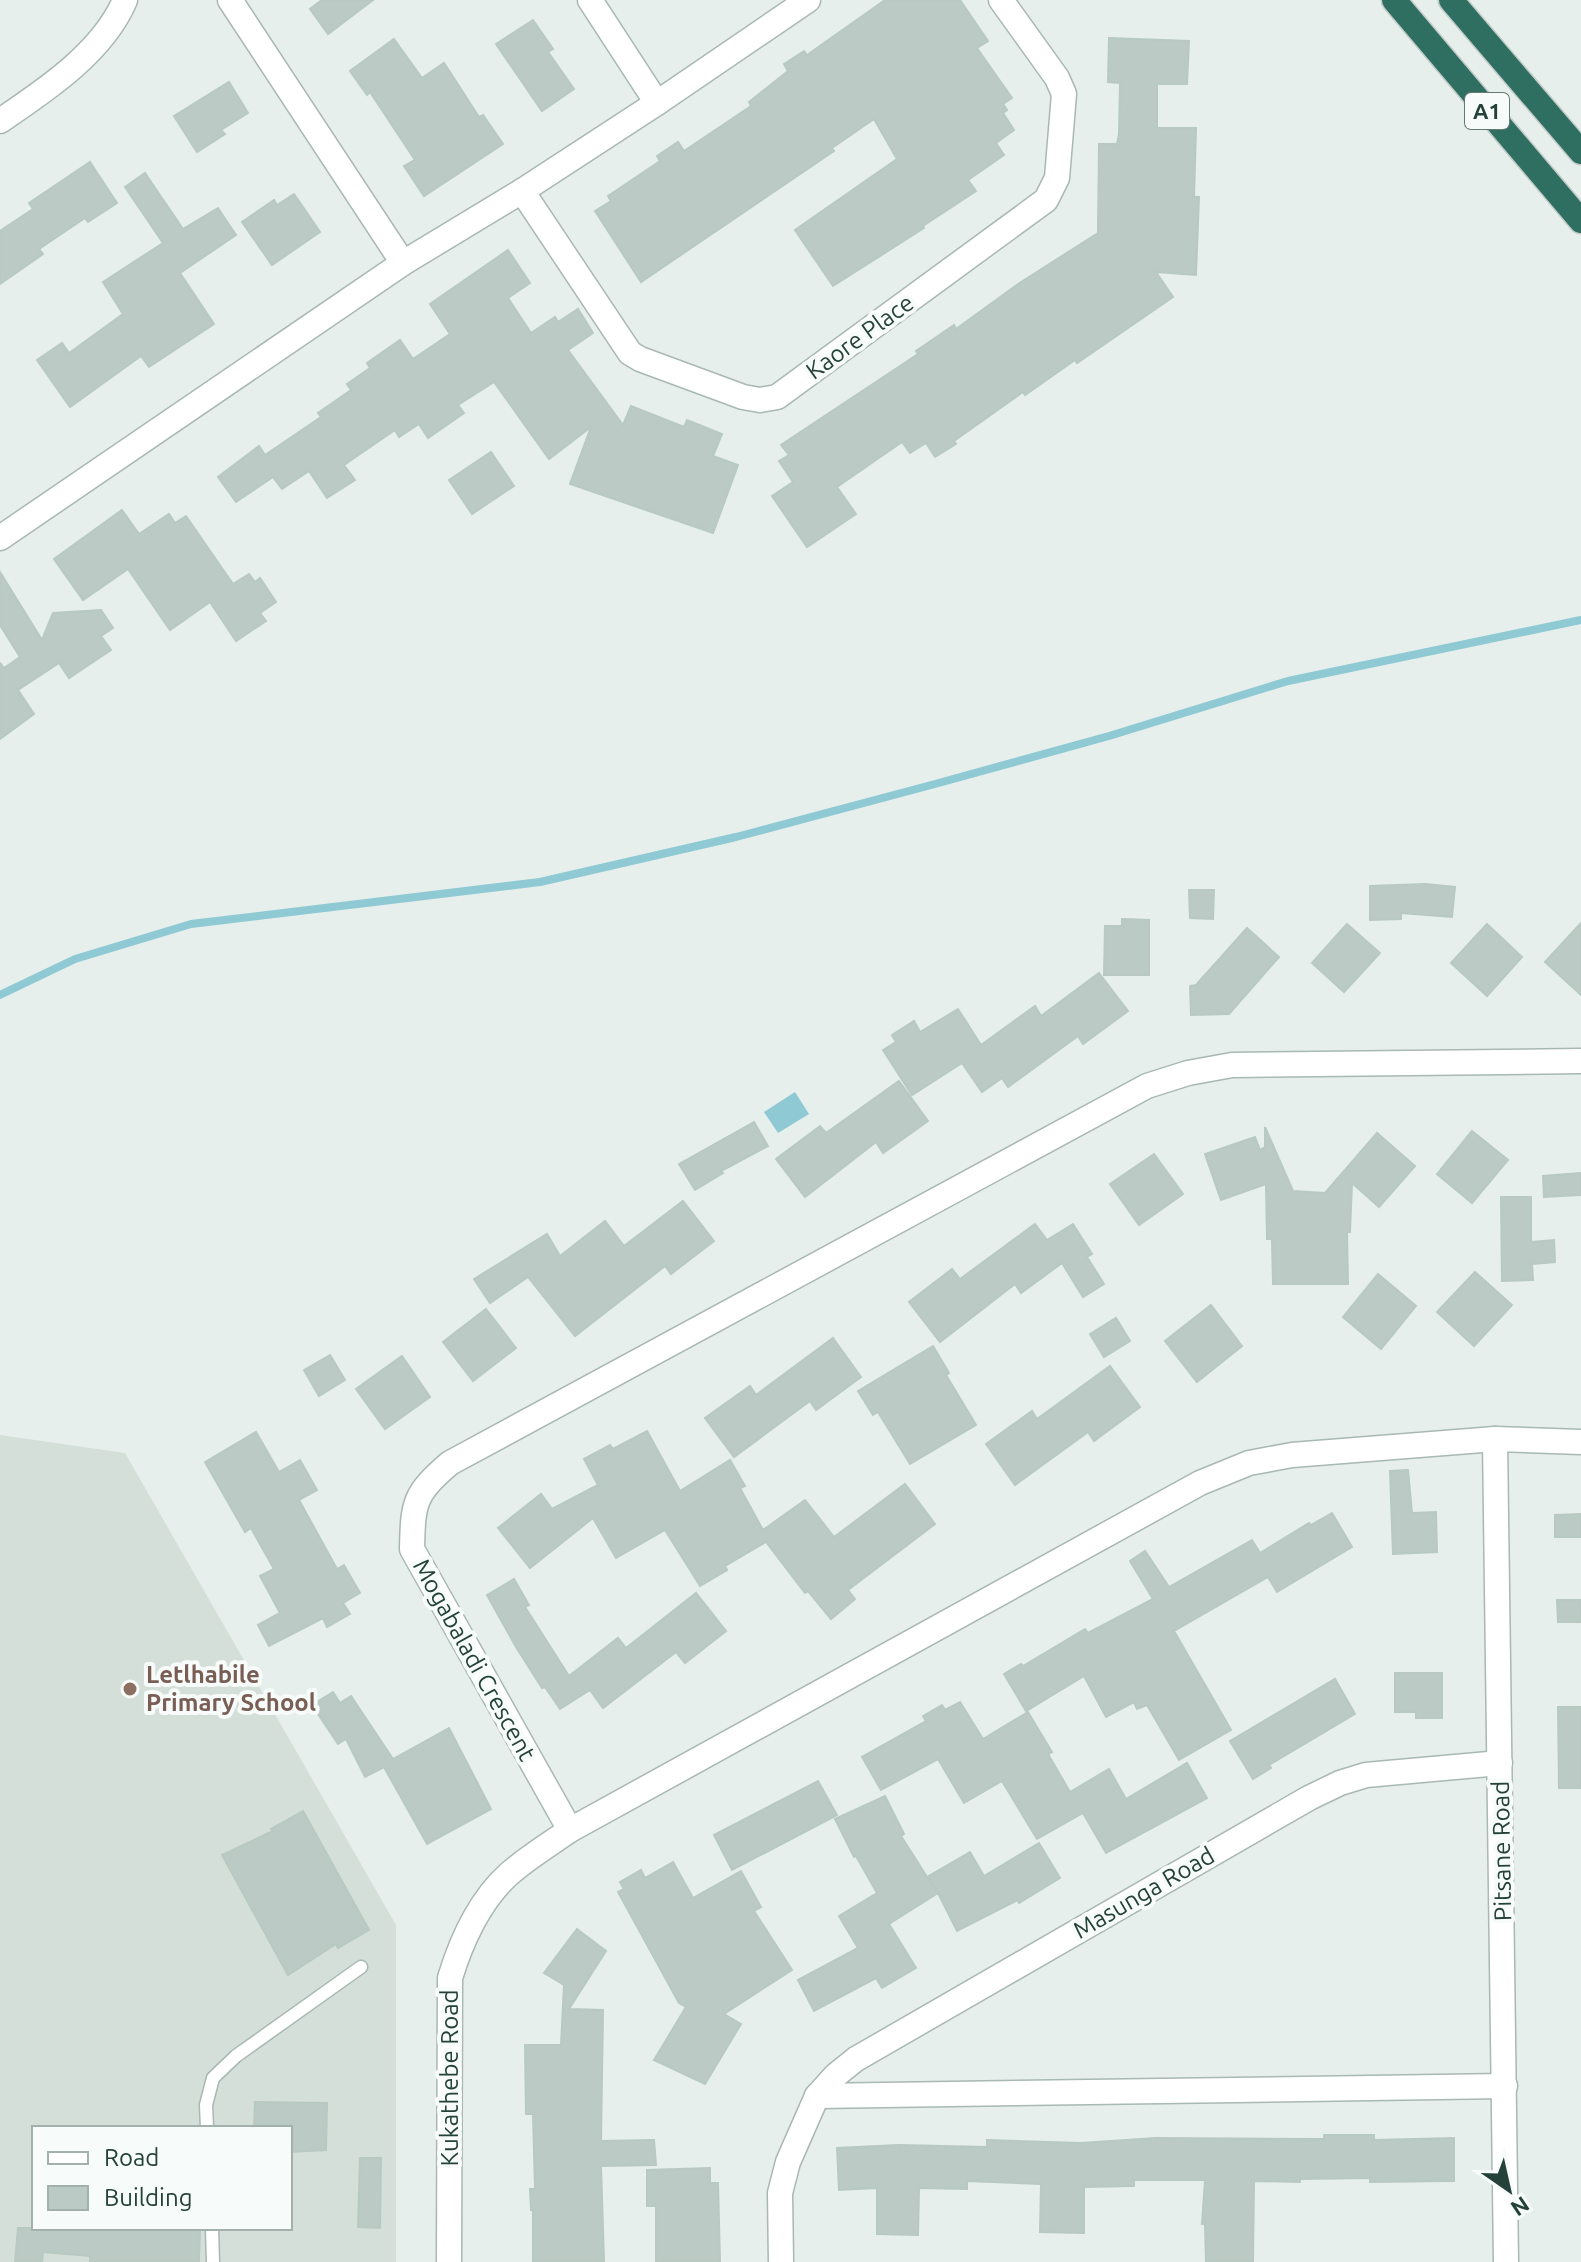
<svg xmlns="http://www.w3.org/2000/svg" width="1581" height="2262" font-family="Ubuntu,sans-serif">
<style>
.built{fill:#d4dfda;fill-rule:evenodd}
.water{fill:#8ec9d4}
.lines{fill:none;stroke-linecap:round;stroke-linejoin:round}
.stream{stroke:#8ec9d4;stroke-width:8}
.building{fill:#bbcac4;stroke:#b8c9c2;stroke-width:2}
.lane-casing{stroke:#a8b8b2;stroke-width:15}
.street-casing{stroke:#a8b8b2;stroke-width:27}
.highway-casing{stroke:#c2cac8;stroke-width:27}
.lane{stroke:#fff;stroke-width:12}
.street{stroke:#fff;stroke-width:24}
.highway{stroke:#2f6f62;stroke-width:24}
.education-dot{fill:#8d6e63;stroke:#f7fbf9;stroke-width:3}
.labels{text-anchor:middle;stroke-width:8;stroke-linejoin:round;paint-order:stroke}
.shield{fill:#f7fbf9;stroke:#637a73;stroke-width:2}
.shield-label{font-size:22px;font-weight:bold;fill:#24423a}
.street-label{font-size:24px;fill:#24423a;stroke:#f7fbf9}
.education-label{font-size:24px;font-weight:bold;fill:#785e54;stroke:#f7fbf9;text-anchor:start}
</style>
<rect width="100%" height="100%" fill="#e6efeb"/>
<!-- built -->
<path class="built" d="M0 1435 125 1453 396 1925V2262H0ZM34 2128H290V2228H34Z"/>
<!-- water -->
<polygon class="water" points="795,1092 809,1114 778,1133 764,1112"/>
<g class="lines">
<!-- stream -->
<polyline class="stream" points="0,995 75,959 191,924 540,882 736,837 935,784 1109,736 1288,681 1581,620"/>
</g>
<!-- building -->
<g class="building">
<polygon points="322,0 373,0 328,34 310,9"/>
<polygon points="885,0 960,0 988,41 977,48 1012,98 1003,104 1007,110 1003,113 1014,130 996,143 1004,155 968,180 976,191 923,226 924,228 833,286 795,230 897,159 874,119 832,148 834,151 641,282 595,211 611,201 608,196 660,161 657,156 678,142 684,151 751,106 749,102 788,71 784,64 804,51 807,55"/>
<polygon points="533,20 553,49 548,52 574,89 542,111 496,44"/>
<polygon points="1109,38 1189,41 1187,84 1157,84 1157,128 1196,128 1194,197 1199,197 1196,275 1156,272 1173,297 1077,363 1075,360 1025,395 1023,392 954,441 956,444 935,457 926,443 910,453 902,442 837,487 856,514 807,547 772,496 793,482 779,461 789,455 781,445 918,354 916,351 954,325 956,329 1018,284 1098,233 1099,144 1117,144 1119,134 1120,83 1108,82"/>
<polygon points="394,39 422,78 444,63 479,117 483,115 503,144 424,196 404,166 415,160 370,92 367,95 350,71"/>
<polygon points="229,82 248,113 221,130 225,134 197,152 174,116"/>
<polygon points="90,162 117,203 88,222 85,218 39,249 43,254 0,284 0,231 33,209 29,203"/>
<polygon points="145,173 183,229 218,208 236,235 180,273 214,324 149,367 141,356 70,407 37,360 62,343 69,353 123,314 103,282 163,243 125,187"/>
<polygon points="294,194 320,232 272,265 242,222 274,200 277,205"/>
<polygon points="508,250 530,283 508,298 531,333 555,317 558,322 578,309 593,333 568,350 623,425 631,406 684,427 687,420 722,434 713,456 738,465 713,533 570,484 591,427 549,459 494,382 458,405 464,413 428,438 419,424 399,437 395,430 344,465 355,480 327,498 309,471 282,489 273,477 236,502 218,477 259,446 265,455 321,417 318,413 351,390 347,384 370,368 367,363 400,340 413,359 450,334 430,304"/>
<polygon points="491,452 514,486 472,514 449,480"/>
<polygon points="122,510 139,534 169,514 175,523 186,516 233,584 249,574 255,582 260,578 276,602 260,613 266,621 236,641 210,602 170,630 128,569 83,600 54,559"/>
<polygon points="0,572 42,640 53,613 101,610 113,628 101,636 111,650 69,678 59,663 18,690 34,714 0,739 0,663 4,668 20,657 0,625"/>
<polygon points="1425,884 1455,887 1452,917 1401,913 1401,919 1370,920 1370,886"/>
<polygon points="1189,890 1214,890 1213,919 1190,918"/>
<polygon points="1122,919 1149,920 1149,975 1104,975 1105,926 1122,926"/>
<polygon points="1581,923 1581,995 1545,962"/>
<polygon points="1347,924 1380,953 1344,992 1312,963"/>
<polygon points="1487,924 1522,957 1487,996 1451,963"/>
<polygon points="1247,928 1279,957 1229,1014 1191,1015 1190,986 1196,985"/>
<polygon points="1099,973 1128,1011 1083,1044 1078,1036 1008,1087 1002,1078 982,1092 962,1063 912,1095 883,1050 896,1042 892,1035 914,1021 920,1032 958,1009 981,1045 1035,1006 1041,1016"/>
<polygon points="899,1081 928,1121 883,1153 876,1142 805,1197 776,1159 820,1126 826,1133"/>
<polygon points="754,1122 768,1146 721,1171 723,1173 695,1190 679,1164"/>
<polygon points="1265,1127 1293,1191 1325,1193 1377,1133 1415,1166 1379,1207 1352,1183 1350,1232 1347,1232 1348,1284 1273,1284 1272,1239 1267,1239 1266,1184 1221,1200 1205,1154 1255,1137 1260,1150 1265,1147"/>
<polygon points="1472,1131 1508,1160 1472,1203 1437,1174"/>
<polygon points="1154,1154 1183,1194 1139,1225 1110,1184"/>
<polygon points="1581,1173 1581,1195 1544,1197 1543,1176"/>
<polygon points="1501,1197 1531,1197 1531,1242 1554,1240 1555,1262 1532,1264 1533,1280 1502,1281"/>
<polygon points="683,1201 714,1241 671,1274 665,1266 575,1336 528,1277 490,1303 474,1279 547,1234 560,1256 605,1221 624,1246"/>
<polygon points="1035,1224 1047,1240 1073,1224 1092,1254 1087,1257 1104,1284 1083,1297 1062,1263 1021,1293 1015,1284 940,1342 909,1302 952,1269 960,1279"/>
<polygon points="1475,1272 1512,1305 1474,1346 1437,1312"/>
<polygon points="1378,1274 1416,1306 1381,1349 1343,1317"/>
<polygon points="1211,1305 1242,1346 1197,1382 1165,1341"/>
<polygon points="486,1309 516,1348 473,1381 443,1342"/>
<polygon points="1116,1318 1130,1341 1104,1357 1090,1334"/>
<polygon points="833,1338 861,1377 816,1410 810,1401 734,1457 705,1418 750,1386 756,1395"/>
<polygon points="933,1346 949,1373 946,1375 976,1425 910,1464 878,1412 873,1415 858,1391"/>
<polygon points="330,1355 345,1380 319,1396 304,1370"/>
<polygon points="402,1356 430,1397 385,1429 356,1389"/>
<polygon points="1110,1366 1140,1407 1094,1441 1088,1432 1015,1485 986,1444 1032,1411 1037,1419"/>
<polygon points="647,1431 680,1491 730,1460 745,1486 740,1488 763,1530 805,1500 834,1537 905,1484 935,1524 848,1590 855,1599 831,1619 808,1591 805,1593 766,1542 725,1566 727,1570 700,1586 665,1530 616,1558 593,1518 530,1568 498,1528 541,1494 552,1509 598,1485 584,1459 610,1445 613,1449"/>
<polygon points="256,1432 279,1472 300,1460 317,1490 299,1500 337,1569 344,1565 360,1593 343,1603 350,1614 327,1627 323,1618 269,1646 258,1625 280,1613 260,1576 274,1569 251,1528 245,1532 205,1462"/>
<polygon points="1408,1470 1412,1513 1436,1512 1437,1552 1393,1554 1390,1471"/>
<polygon points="1332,1513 1352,1547 1277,1592 1268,1577 1174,1631 1231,1730 1179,1760 1147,1705 1137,1709 1134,1702 1106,1717 1084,1676 1026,1711 1004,1674 1021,1664 1023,1666 1085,1629 1088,1633 1153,1599 1130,1561 1145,1551 1169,1587 1252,1540 1260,1553 1309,1523 1311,1525"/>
<polygon points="1581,1514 1581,1537 1555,1537 1555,1515"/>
<polygon points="514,1579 529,1605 525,1607 569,1676 618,1638 626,1648 696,1593 726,1631 685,1663 676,1652 603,1708 590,1690 560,1709 545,1687 542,1688 516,1647 487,1595"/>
<polygon points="1557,1600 1581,1600 1581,1622 1558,1622"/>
<polygon points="1395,1673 1442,1673 1442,1718 1416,1718 1416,1712 1395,1712"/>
<polygon points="1335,1679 1355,1714 1269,1765 1271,1768 1253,1779 1230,1741"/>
<polygon points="333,1692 340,1703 351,1696 393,1759 449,1728 491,1809 427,1844 384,1767 365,1777 346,1739 338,1744 312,1705"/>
<polygon points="960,1702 983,1739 1028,1712 1052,1752 1048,1754 1070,1792 1109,1769 1126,1799 1187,1763 1207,1798 1106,1853 1083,1813 1037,1839 1002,1781 964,1803 938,1759 881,1790 862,1757 926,1721 923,1716 942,1705 945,1710"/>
<polygon points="1558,1707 1581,1707 1581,1788 1559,1788"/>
<polygon points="818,1781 837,1815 732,1870 714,1835"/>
<polygon points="885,1796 904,1834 901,1836 936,1891 929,1876 970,1852 984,1876 1039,1843 1060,1878 1019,1903 1018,1900 957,1931 938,1893 889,1924 916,1968 882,1988 876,1978 814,2011 798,1980 858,1948 839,1916 877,1893 856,1856 854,1857 835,1819"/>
<polygon points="303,1811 369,1930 338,1948 336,1944 288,1975 222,1855 273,1831 271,1829"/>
<polygon points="673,1862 693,1898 741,1871 761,1907 754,1911 792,1970 724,2014 741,2024 705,2084 654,2060 686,2007 679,2003 618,1892 624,1889 620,1882 641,1870 645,1878"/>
<polygon points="577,1929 606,1951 569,2009 603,2010 601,2141 654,2140 656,2165 601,2166 604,2262 533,2262 533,2210 531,2210 530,2189 535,2189 533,2114 526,2114 525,2045 561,2045 564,1985 544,1973"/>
<polygon points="255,2102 327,2103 326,2150 290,2152 290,2128 254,2128"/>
<polygon points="1324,2135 1374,2135 1374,2140 1454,2138 1454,2181 1370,2182 1370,2178 1300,2179 1300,2182 1254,2181 1253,2262 1206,2262 1205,2224 1202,2224 1205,2180 1134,2180 1134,2186 1084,2187 1084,2233 1040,2232 1041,2184 967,2181 967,2189 919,2188 918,2235 877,2234 877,2188 839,2190 837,2148 899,2145 987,2147 987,2140 1081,2143 1156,2138 1324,2139"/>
<polygon points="360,2158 381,2158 380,2228 358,2227"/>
<polygon points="710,2168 710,2183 718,2183 720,2262 656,2262 656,2206 647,2206 647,2170"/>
<polygon points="18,2228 200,2228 199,2262 90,2262 90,2256 43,2252 42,2262 15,2262"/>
</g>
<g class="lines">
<!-- lane casing -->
<g class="lane-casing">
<g id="lane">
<polyline points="207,2128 206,2105 213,2078 236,2056 361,1967"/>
<polyline points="212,2228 213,2262"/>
</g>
</g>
<!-- street casing -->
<g class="street-casing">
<g id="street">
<polyline points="230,0 403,263"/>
<polyline points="590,0 657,103"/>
<path d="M0 121C46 90 103 52 125 0"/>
<polyline points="522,191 630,353 640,359 743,397 760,400 777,397 1046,200 1057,178 1064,94 1057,78 1001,0"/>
<polyline points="0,538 403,263 522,191 657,103 808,0"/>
<polyline points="1495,1439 1506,2262"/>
<path d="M570 1830 412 1549C413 1502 414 1494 450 1463L1147 1086 1188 1073 1232 1065 1581 1061"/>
<polyline points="817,2096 1505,2086"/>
<path d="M449 2262 450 1978C461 1942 480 1900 509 1874 527 1858 550 1844 570 1830L1200 1483 1249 1463 1292 1455 1495 1439 1581 1442"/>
<polyline points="781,2262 780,2193 788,2162 817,2096 836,2075 856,2059 1309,1798 1340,1783 1366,1775 1500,1763"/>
</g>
</g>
<!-- highway casing -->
<g class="highway-casing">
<g id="highway">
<polyline points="1394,0 1581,221"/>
<polyline points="1451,0 1581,152"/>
</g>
</g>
<!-- lane -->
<use href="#lane" class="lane"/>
<!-- street -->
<use href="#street" class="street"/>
<!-- highway -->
<use href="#highway" class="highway"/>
</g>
<!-- markers -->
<circle class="education-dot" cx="130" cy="1689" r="8"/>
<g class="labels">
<!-- shield labels -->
<rect class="shield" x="1465" y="93" width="44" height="36" rx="6"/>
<g class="shield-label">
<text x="1487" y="119">A1</text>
</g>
<!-- street labels -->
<g class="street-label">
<text transform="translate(860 337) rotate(-36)" y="8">Kaore Place</text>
<text transform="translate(474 1660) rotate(61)" y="8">Mogabaladi Crescent</text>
<text transform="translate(1502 1851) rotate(-91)" y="8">Pitsane Road</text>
<text transform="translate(1144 1893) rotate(-30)" y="8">Masunga Road</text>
<text transform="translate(450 2078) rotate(-90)" y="8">Kukathebe Road</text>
</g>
<!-- education labels -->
<g class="education-label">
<text x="146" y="1683">Letlhabile<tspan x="146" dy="28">Primary School</tspan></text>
</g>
</g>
<!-- legend -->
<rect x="32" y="2126" width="260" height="104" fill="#f7fbf9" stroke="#a3b1ad" stroke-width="2"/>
<rect x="48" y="2152" width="40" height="12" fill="#ffffff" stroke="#a3b1ad" stroke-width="2"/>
<text x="104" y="2166" font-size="24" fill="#24423a">Road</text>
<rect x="48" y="2186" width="40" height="24" fill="#bbcac4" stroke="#a3b1ad" stroke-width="2"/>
<text x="104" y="2206" font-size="24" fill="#24423a">Building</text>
<!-- north arrow -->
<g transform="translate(1509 2190) rotate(146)" stroke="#f7fbf9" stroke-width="6" paint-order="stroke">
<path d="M0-6L14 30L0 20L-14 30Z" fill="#24423a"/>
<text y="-12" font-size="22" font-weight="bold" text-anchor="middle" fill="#24423a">N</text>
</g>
</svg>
